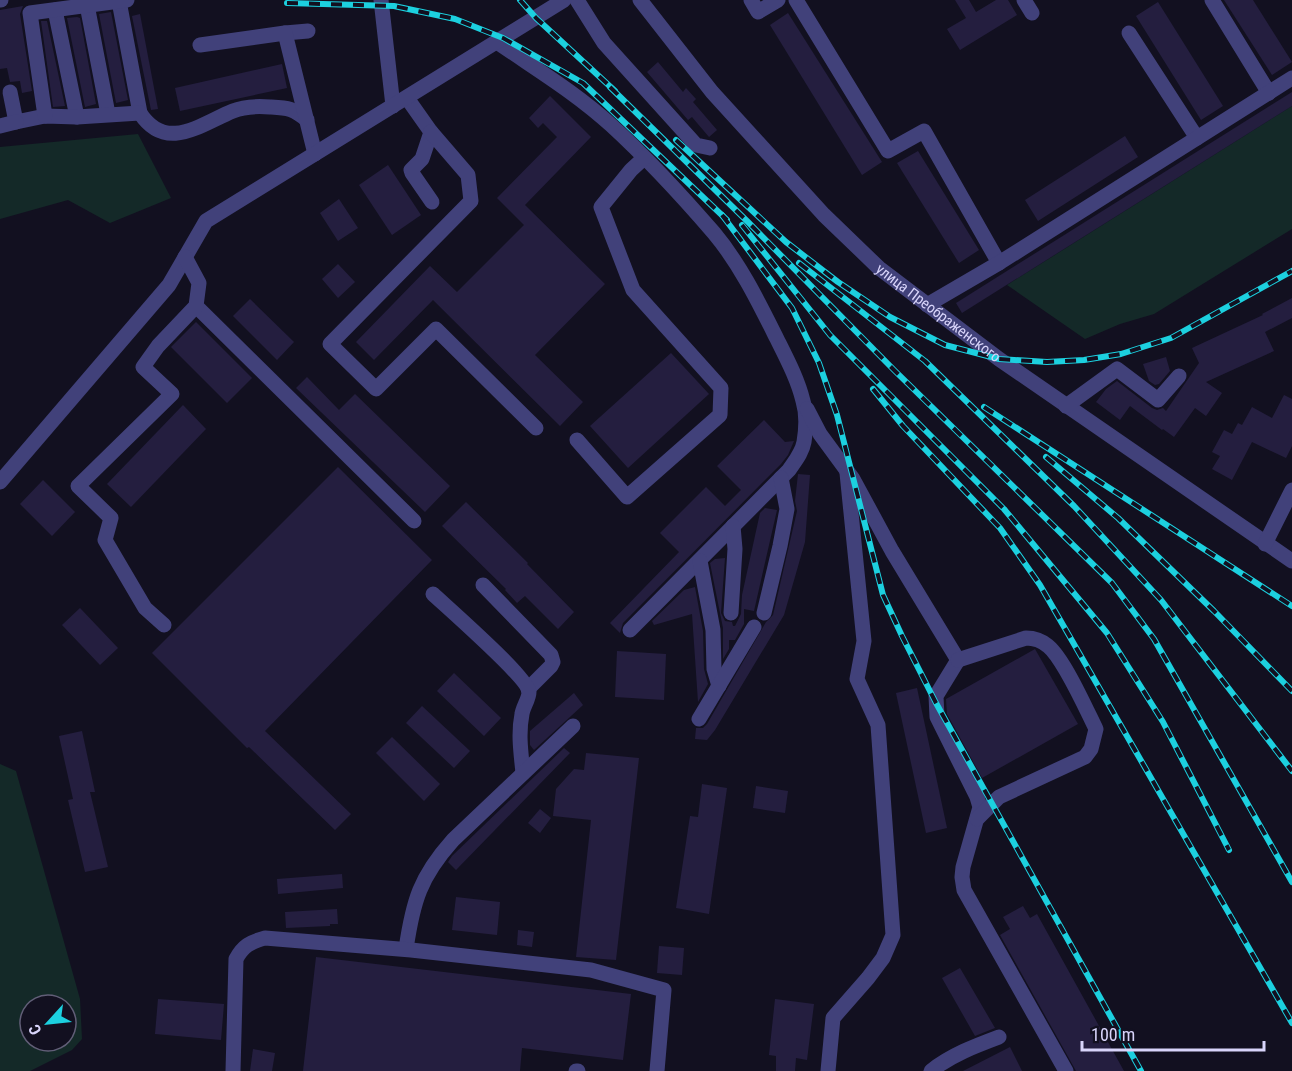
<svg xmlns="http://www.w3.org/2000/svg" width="1292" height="1071" font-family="'Roboto Condensed',sans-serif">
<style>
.green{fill:#142928;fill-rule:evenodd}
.building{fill:#241e3f}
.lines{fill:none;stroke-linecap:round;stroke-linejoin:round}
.minor{stroke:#41417a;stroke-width:15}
.rail-casing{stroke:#1cd0df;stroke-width:6}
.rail{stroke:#121020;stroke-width:4;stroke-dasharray:11;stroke-linecap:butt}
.labels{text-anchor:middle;stroke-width:4.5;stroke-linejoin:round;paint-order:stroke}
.street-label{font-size:15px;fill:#d8d4fa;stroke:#121020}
</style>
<rect width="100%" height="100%" fill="#121020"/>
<!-- green -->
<g class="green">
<polygon points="1292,106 1292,229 1154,314 1120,324 1085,339 1007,285"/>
<polygon points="138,134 171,198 110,223 68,200 0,219 0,147"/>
<path d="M0 764 16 771 80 999 82 1039 72 1050 30 1071H0ZM30 1005H66V1041H30Z"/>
</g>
<!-- building -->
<g class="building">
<polygon points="955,0 969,0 976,12 996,0 1008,0 1017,15 960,50 947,29 966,18"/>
<polygon points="1224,0 1253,0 1292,62 1272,75"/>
<polygon points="1158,2 1223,106 1201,120 1136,16"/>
<polygon points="23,6 20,14 32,91 22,93 20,81 10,82 7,68 0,69 0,10"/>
<polygon points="111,12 128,100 116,103 99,14"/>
<polygon points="788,13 882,162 862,175 770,25"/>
<polygon points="140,14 158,109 151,110 132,16"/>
<polygon points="77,17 80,18 96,104 85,107 67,18"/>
<polygon points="41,21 47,21 65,106 53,107"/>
<polygon points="658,62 683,92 686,88 696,99 693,102 717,130 709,137 692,117 688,120 647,72"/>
<polygon points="282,64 287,88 180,111 175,88"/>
<polygon points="1292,92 1292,106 962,313 956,303"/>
<polygon points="550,96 591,137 525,205 605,284 535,355 583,402 560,426 433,300 374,360 356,342 430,266 457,292 524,225 497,198 557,137 543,123 538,128 529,118"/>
<polygon points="1125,136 1138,157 1038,221 1025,200"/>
<polygon points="918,151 979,250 959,263 897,163"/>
<polygon points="388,165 421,215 392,235 359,185"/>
<polygon points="339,199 358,228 338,241 320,213"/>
<polygon points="338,264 355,282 338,298 322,279"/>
<polygon points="1292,298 1292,318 1265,332 1274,351 1206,382 1222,393 1206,416 1195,408 1174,437 1163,429 1162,430 1130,406 1120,420 1096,402 1106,389 1117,381 1152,408 1157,410 1163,408 1166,411 1199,363 1192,348 1263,315 1262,314"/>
<polygon points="250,299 294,342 277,360 233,316"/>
<polygon points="196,322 252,378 227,403 171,347"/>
<polygon points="671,353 709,394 628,468 590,426"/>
<polygon points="1166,357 1170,371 1159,384 1155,385 1149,381 1143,364"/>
<polygon points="307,377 339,410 355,394 450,486 425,512 296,388"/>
<polygon points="1284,395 1292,399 1292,446 1286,458 1252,442 1232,480 1212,469 1220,456 1212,452 1224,430 1232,434 1238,423 1242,425 1252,407 1272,418"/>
<polygon points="183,405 206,429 131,507 107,484"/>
<polygon points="764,420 785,442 794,441 788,455 781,464 623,623 620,633 610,623 679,552 660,533 706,487 725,506 741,490 717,466"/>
<polygon points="338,467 432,560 265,731 351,814 335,830 249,747 247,748 152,653"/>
<polygon points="798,474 810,475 805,542 784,615 715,730 707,740 695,739 696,728 703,728 707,724 766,622 773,615 797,511 795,501"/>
<polygon points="43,480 75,512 52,536 20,504"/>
<polygon points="466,502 528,563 527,564 574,612 558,629 525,596 517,603 505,590 506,589 442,526"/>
<polygon points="765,508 777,510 754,611 744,609 744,624 735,640 729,640 729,649 723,659 723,628 710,563 715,559 725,558 721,613 725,621 732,622 733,626 735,626 741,614 742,595 760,513"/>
<polygon points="695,587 703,631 704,669 708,684 698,702 692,614 654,625 652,621 684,590"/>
<polygon points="80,608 118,648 100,665 62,625"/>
<polygon points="1035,649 1078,724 982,778 947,714 946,699"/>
<polygon points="617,651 666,654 664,700 615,697"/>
<polygon points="454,673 501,718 484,736 437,691"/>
<polygon points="917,688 947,828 926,833 896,693"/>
<polygon points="574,693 583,705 534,750 530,745 530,731"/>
<polygon points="422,706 470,751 454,768 406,723"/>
<polygon points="82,731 95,792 90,792 108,867 85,872 68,800 73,799 59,736"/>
<polygon points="392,737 440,784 424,801 376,753"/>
<polygon points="564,748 570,753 456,870 448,862 452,856"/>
<polygon points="586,753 639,758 616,960 576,957 591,820 553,816 556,789 574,769 584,770"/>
<polygon points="702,784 727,788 709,914 676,908 690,816 698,817"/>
<polygon points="756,786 788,791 785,813 753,808"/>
<polygon points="540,809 551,818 540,833 528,823"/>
<polygon points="342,874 343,888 278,894 277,879"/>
<polygon points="456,897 500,902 497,935 452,930"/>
<polygon points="1023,906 1030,918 1037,914 1124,1071 1076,1071 1000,935 1010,929 1003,917"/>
<polygon points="337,909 338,924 330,924 330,926 286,928 285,912"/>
<polygon points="518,930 534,932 532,947 517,945"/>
<polygon points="659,946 684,948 682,975 657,973"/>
<polygon points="316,957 631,994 623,1060 522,1048 520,1071 303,1071"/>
<polygon points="960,968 995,1028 975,1036 942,978"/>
<polygon points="158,999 224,1004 221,1040 155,1034"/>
<polygon points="775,999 814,1004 807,1060 796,1058 795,1071 776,1071 776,1056 769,1055"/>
<polygon points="1010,1047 1022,1071 963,1071"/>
<polygon points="253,1049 275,1053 272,1071 250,1071"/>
</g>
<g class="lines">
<!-- minor -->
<g class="minor">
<polyline points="0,0 1,0"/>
<polyline points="381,0 393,106"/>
<polyline points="577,0 604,43 696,145 710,148"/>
<path id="s1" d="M640 0 712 92 824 215 879 268 999 359 1292 561"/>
<polyline points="751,0 758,12 778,0"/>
<polyline points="796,0 888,151 924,131 999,263"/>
<polyline points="1024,0 1032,13"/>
<polyline points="1212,0 1269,93"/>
<path d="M119 1 140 113C166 153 201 124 233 111 245 106 257 106 270 107 288 108 293 108 307 120"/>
<polyline points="87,5 108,114"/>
<polyline points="55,10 77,117"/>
<polyline points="285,33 308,31"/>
<polyline points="1129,33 1197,138"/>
<path d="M497 42C536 69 576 93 611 125 647 158 682 196 714 233 740 264 759 303 777 339 787 359 798 380 803 401 807 414 806 430 804 442 802 453 795 461 789 470L630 630"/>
<polyline points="200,45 285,33 315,154"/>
<polyline points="10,92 16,122 45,116 77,117 140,113"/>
<polyline points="407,98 431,132 422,159 411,170 412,173 432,202"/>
<polyline points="45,116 30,13 127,0"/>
<polyline points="0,126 16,122"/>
<polyline points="431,132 468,175 471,201 330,344 376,389 436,329 536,428"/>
<polyline points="927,305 999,263 1292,78"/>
<polyline points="196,306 414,521"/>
<polyline points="1066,406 1117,369 1158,400 1179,376"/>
<polyline points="807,409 820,434 853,479 892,551 958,660 936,696 937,717 977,797 980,807 963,867 962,877 964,890 1066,1071"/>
<polyline points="577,440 627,497 720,415 721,388 633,290 601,207 631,170 644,158"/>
<polyline points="0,482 169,285 206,221 564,0"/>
<polyline points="1265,544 1292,490"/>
<polyline points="700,561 713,630 714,669 719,686"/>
<polyline points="483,585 551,655 553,662 551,666 528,689"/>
<path d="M433 594C448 608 528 678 529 692 529 699 523 707 522 714 518 734 521 753 523 773"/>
<polyline points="731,613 735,549 733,526"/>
<polyline points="764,613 780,546 787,509 781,478"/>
<polyline points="164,625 145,608 105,540 111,518 78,486 172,394 143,367 158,346 196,306 199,283 185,257"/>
<path d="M958 660 1026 638C1034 638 1041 640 1048 646 1064 659 1086 709 1096 729L1091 749 1085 757 999 797 977 819"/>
<polyline points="699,719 754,627"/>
<path d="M406 949C413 901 420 877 453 840L573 726"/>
<path d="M233 1071 236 959C243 946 250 942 265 938L411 950 591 970 664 990 657 1071"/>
<polyline points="576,1071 578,1071"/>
<polyline points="828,1071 833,1018 868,978 883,958 893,935 878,725 857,679 864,641 847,473"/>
<path d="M931 1071C951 1055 975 1046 999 1037"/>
</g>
<!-- rail casing -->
<g class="rail-casing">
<g id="rail">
<polyline points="520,0 536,18 615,91"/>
<polyline points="287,3 394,6 455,19 503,38 583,83 727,220"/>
<polyline points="610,87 748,222 895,371 1112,583 1154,639 1292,882"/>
<polyline points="676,140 786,242 838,282 890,317 945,345 999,359 1047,362 1084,360 1121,354 1171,338 1292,271"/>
<polyline points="722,215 792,308 819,363 837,415 883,595 902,636 936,703 1141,1071"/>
<polyline points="742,225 830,335 1004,509 1107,633 1163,722 1229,850"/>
<polyline points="799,263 925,361 1074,506 1161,600 1292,771"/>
<polyline points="873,389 903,426 1000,528 1040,585 1292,1023"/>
<polyline points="984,407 1292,606"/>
<polyline points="1046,457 1118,518 1214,611 1292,691"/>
</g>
</g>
<!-- rail -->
<use href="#rail" class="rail"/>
</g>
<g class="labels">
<!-- street labels -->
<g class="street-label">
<text dy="5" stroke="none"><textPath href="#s1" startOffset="434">улица Преображенского</textPath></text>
</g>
</g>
<!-- north arrow -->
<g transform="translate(48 1023) rotate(243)"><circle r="28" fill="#121020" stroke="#615e77" stroke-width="1.5"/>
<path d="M0-4.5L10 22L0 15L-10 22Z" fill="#1cd0df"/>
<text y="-9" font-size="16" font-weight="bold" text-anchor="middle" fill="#d8d4fa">С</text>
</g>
<!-- scale -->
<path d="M1082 1041v9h182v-9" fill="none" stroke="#d8d4fa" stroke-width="3"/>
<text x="1091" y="1041" font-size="18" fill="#d8d4fa" stroke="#121020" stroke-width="4.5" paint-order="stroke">100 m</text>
</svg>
